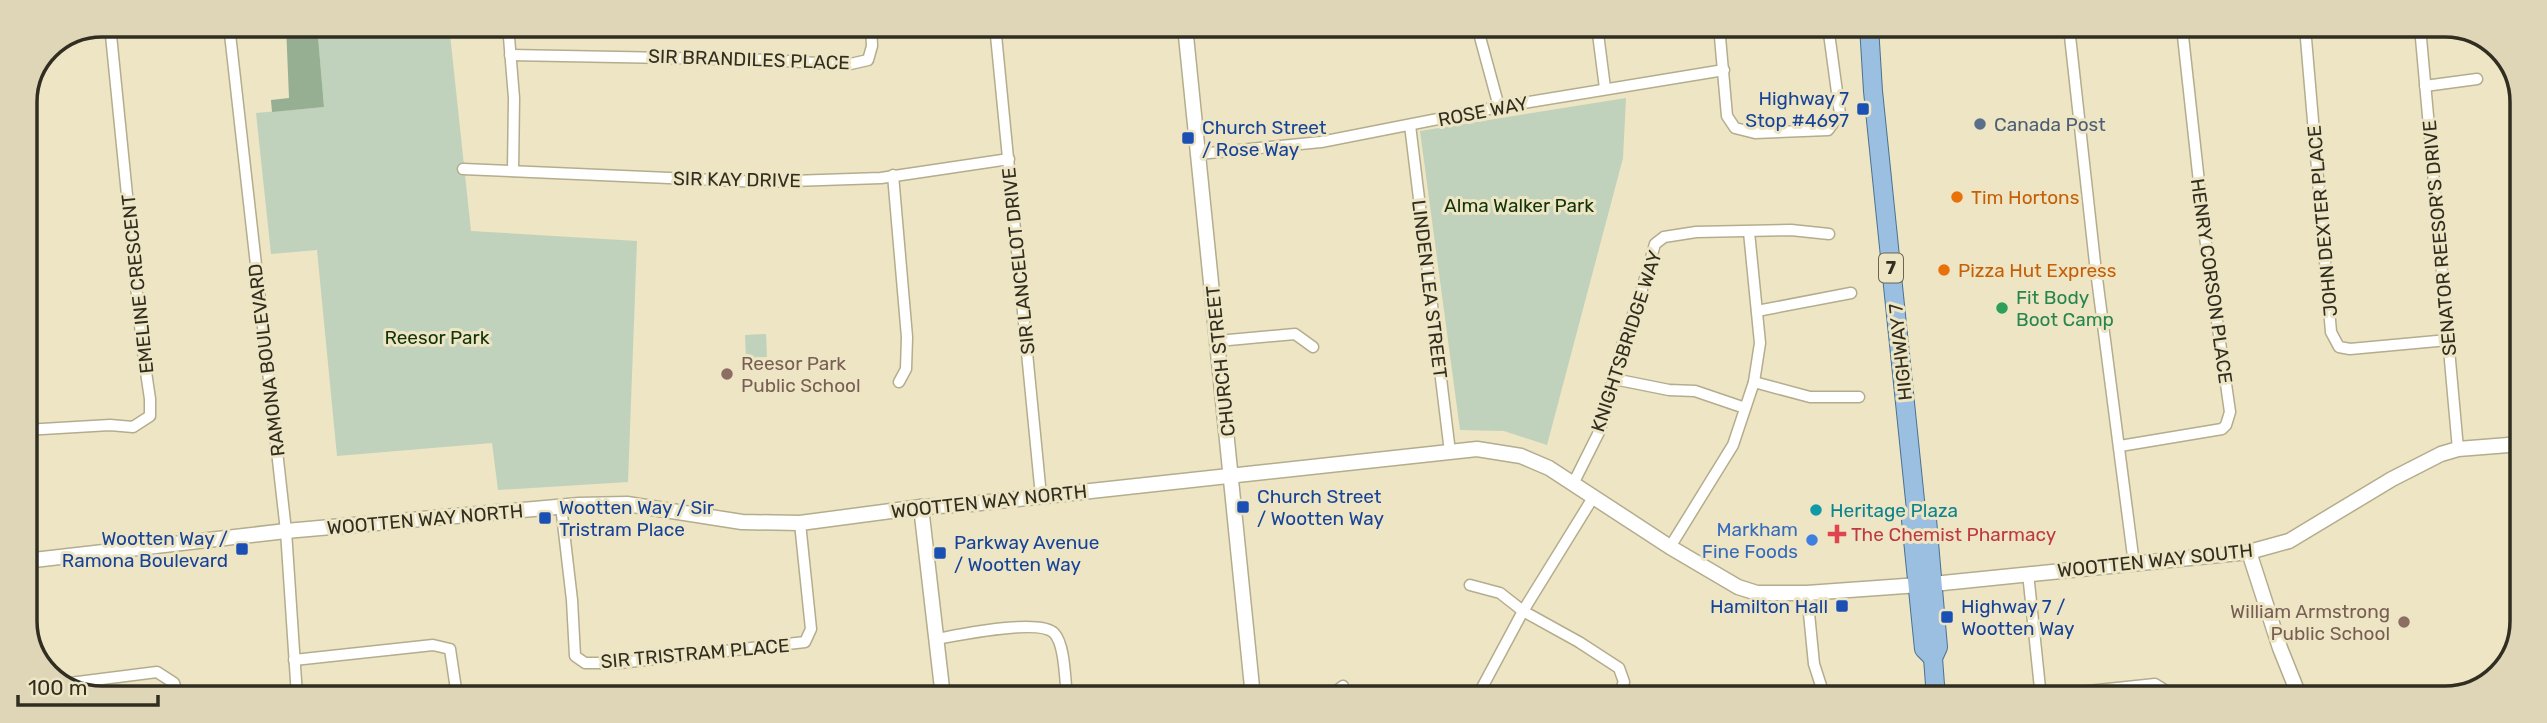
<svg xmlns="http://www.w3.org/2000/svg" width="2547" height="723" font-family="Rubik,sans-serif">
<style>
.green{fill:#c0d2bc}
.forest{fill:#96ae91}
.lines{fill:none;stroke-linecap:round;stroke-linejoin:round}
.minor-casing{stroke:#b4ad8d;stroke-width:13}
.tertiary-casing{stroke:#b4ad8d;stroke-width:17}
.primary-casing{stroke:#4a7190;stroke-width:20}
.minor{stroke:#fff;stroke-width:10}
.tertiary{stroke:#fff;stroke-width:14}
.primary{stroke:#9abfe0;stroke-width:18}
.transit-dot{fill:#1a4fb4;stroke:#ede5c4;stroke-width:2.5}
.service-dot{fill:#5c6f8a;stroke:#ede5c4;stroke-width:2.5}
.food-dot{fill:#e8710a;stroke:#ede5c4;stroke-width:2.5}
.leisure-dot{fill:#2e9e5b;stroke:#ede5c4;stroke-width:2.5}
.education-dot{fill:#8d6e63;stroke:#ede5c4;stroke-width:2.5}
.culture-dot{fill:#0f9aa8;stroke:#ede5c4;stroke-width:2.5}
.health-dot{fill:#e0444e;stroke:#ede5c4;stroke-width:2.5}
.shop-dot{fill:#3f7fe0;stroke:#ede5c4;stroke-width:2.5}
.labels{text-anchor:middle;stroke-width:6;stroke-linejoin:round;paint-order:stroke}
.shield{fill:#ede5c4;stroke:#696552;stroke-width:2}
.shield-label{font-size:18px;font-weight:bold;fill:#312e21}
.street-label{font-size:19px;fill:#312e21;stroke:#ede5c4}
.transit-label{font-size:19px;fill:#164399;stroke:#ede5c4;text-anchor:start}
.service-label{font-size:19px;fill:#4e5e75;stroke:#ede5c4;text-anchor:start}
.food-label{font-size:19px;fill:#c56008;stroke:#ede5c4;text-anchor:start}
.park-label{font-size:19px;fill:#103308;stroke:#ede5c4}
.leisure-label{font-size:19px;fill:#27864d;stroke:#ede5c4;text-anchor:start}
.education-label{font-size:19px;fill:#785e54;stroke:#ede5c4;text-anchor:start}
.culture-label{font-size:19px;fill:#0d838f;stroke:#ede5c4;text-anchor:start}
.shop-label{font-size:19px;fill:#366cbe;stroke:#ede5c4;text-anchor:end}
.health-label{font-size:19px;fill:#be3a42;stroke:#ede5c4;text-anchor:start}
.rim{fill:none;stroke:#312e21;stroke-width:3.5}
</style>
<rect width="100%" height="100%" fill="#ede5c4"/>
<!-- green -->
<g class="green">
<polygon points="317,25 449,25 471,231 637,241 628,482 498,490 492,443 337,456 317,250 271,254 256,113 324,107"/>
<polygon points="1626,98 1623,158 1547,445 1504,431 1460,430 1420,131"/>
<polygon points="766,334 767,357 746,358 745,335"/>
</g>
<!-- forest -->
<polygon class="forest" points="286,25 317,25 324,107 272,112 271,100 289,98"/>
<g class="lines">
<!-- minor casing -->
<g class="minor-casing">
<g id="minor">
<polyline points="229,25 286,531 297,696"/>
<polyline points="508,25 514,98 513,171"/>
<polyline points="995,25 1041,496"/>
<polyline points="1477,26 1499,107"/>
<polyline points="1597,26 1605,88"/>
<polyline points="1719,26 1727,116 1735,128 1755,133 1828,130 1840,114 1828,26"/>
<polyline points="2069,27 2095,263 2134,564"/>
<polyline points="2305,27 2331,332 2339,347 2350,349 2448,340"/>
<polyline points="2420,27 2458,449"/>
<polyline points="510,55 772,60 846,65 868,60 872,46 871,25"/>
<polyline points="2425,86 2477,79"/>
<polyline points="1410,125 1450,452"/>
<polyline points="1199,154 1321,142 1499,107 1724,70"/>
<polyline points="463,169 761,182 881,178 1009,159"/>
<polyline points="893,175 907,337 906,369 899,382"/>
<polyline points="1757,311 1851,293"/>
<polyline points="1218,341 1295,334 1313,347"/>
<polyline points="1614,379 1669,390 1695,391 1745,408"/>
<polyline points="1754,382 1810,397 1859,397"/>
<polyline points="25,410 27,430"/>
<polyline points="25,430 110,425 133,427 150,416 150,399 142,345 110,25"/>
<polyline points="2120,446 2222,429 2226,425 2230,412 2205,237 2182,27"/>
<polyline points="1573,484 1600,430 1624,339 1640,296 1655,244 1664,237 1696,232 1791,230 1829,234"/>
<polyline points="561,506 572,600 575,656 585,663 619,663 805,642 811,629 800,523"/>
<polyline points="1670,547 1733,445 1754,382 1760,343 1749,232"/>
<polyline points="2028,573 2041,698"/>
<polyline points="1470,585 1500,593 1523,611 1579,642 1619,668 1624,682 1617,698"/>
<polyline points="1807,593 1814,664 1825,698"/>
<path d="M936 639C959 635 1039 618 1054 633 1065 644 1065 681 1067 697"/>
<polyline points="294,660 433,645 450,649 457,696"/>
<polyline points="62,684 157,672 174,683 178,696"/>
<polyline points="2041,696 2155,684 2163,689 2166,698"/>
<polyline points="1328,697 1343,686"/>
<polyline points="1477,697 1523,611 1594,496"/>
</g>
</g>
<!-- tertiary casing -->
<g class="tertiary-casing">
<g id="tertiary">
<polyline points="1185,26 1253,697"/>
<polyline points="921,507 943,697"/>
<polyline points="2249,552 2280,648 2300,698"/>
<polyline points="25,561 286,531 579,505 627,504 742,522 800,523 921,507 971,504 1477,449 1521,456 1549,468 1670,547 1738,587 1757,593 1807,593 1933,584 2249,552 2289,541 2392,479 2441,454 2458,449 2521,444"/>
</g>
</g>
<!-- primary casing -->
<g class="primary-casing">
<g id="primary">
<polyline points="1869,26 1873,91 1916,510 1911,520 1924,649 1933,658"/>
<polyline points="1916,510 1927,519 1938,647 1933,658 1936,698"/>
</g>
</g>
<!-- minor -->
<use href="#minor" class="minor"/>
<!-- tertiary -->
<use href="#tertiary" class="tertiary"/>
<!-- primary -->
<use href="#primary" class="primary"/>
</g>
<!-- markers -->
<g class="transit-dot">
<rect x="1856" y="102" width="14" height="14" rx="3.5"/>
<rect x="1181" y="131" width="14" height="14" rx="3.5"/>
<rect x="1236" y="500" width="14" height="14" rx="3.5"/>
<rect x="538" y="511" width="14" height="14" rx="3.5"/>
<rect x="235" y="542" width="14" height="14" rx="3.5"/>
<rect x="933" y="546" width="14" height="14" rx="3.5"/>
<rect x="1835" y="599" width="14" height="14" rx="3.5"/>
<rect x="1940" y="610" width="14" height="14" rx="3.5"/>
</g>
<circle class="service-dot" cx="1980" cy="124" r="7"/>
<g class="food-dot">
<circle cx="1957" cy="197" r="7"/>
<circle cx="1944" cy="270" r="7"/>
</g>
<circle class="leisure-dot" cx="2002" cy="308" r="7"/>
<g class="education-dot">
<circle cx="727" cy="374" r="7"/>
<circle cx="2404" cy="622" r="7"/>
</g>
<circle class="culture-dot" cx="1816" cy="510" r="7"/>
<path class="health-dot" d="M1833.5 523.5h7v7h7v7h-7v7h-7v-7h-7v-7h7z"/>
<circle class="shop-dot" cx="1812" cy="540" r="7"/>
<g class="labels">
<!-- shield labels -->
<rect class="shield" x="1879" y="253.5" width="24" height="29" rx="5"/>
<g class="shield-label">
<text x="1891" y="274">7</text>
</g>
<!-- street labels -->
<g class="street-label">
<text transform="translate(749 59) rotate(2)" y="7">SIR BRANDILES PLACE</text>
<text transform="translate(1483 111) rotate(-11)" y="7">ROSE WAY</text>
<text transform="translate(737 179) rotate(1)" y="7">SIR KAY DRIVE</text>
<text transform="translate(2322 221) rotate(-95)" y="7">JOHN DEXTER PLACE</text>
<text transform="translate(2439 238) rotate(-95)" y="7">SENATOR REESOR'S DRIVE</text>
<text transform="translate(1018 261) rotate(-96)" y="7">SIR LANCELOT DRIVE</text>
<text transform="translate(2212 281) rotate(82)" y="7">HENRY CORSON PLACE</text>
<text transform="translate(137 284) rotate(-96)" y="7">EMELINE CRESCENT</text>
<text transform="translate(1430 289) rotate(83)" y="7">LINDEN LEA STREET</text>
<text transform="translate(1626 341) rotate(-72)" y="7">KNIGHTSBRIDGE WAY</text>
<text transform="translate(1900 352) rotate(-96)" y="7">HIGHWAY 7</text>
<text transform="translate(266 360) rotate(-97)" y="7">RAMONA BOULEVARD</text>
<text transform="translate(1220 361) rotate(-96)" y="7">CHURCH STREET</text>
<text transform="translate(989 501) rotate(-6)" y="7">WOOTTEN WAY NORTH</text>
<text transform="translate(425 519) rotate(-5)" y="7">WOOTTEN WAY NORTH</text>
<text transform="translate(2155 560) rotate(-6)" y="7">WOOTTEN WAY SOUTH</text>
<text transform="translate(695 653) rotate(-5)" y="7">SIR TRISTRAM PLACE</text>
</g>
<!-- transit labels -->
<g class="transit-label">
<text x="1849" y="105" text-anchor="end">Highway 7<tspan x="1849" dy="22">Stop #4697</tspan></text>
<text x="1202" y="134">Church Street<tspan x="1202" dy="22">/ Rose Way</tspan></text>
<text x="1257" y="503">Church Street<tspan x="1257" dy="22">/ Wootten Way</tspan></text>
<text x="559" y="514">Wootten Way / Sir<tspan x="559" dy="22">Tristram Place</tspan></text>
<text x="228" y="545" text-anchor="end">Wootten Way /<tspan x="228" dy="22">Ramona Boulevard</tspan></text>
<text x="954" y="549">Parkway Avenue<tspan x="954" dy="22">/ Wootten Way</tspan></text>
<text x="1828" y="613" text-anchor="end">Hamilton Hall</text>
<text x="1961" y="613">Highway 7 /<tspan x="1961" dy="22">Wootten Way</tspan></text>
</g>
<!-- service labels -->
<g class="service-label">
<text x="1994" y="131">Canada Post</text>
</g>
<!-- food labels -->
<g class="food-label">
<text x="1971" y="204">Tim Hortons</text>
<text x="1958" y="277">Pizza Hut Express</text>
</g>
<!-- park labels -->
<g class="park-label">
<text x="1519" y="212">Alma Walker Park</text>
<text x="437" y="344">Reesor Park</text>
</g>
<!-- leisure labels -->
<g class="leisure-label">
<text x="2016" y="304">Fit Body<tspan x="2016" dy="22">Boot Camp</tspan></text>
</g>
<!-- education labels -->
<g class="education-label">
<text x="741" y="370">Reesor Park<tspan x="741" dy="22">Public School</tspan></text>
<text x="2390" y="618" text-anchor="end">William Armstrong<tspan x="2390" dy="22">Public School</tspan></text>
</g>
<!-- culture labels -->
<g class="culture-label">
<text x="1830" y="517">Heritage Plaza</text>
</g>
<!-- shop labels -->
<g class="shop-label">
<text x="1798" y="536">Markham<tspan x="1798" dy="22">Fine Foods</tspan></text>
</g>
<!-- health labels -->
<g class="health-label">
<text x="1851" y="541">The Chemist Pharmacy</text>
</g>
</g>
<!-- crop -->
<path d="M0 0H2547V723H0ZM102 37H2445A65 65 0 0 1 2510 102V621A65 65 0 0 1 2445 686H102A65 65 0 0 1 37 621V102A65 65 0 0 1 102 37Z" fill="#ded6b7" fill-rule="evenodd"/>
<path class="rim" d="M102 37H2445A65 65 0 0 1 2510 102V621A65 65 0 0 1 2445 686H102A65 65 0 0 1 37 621V102A65 65 0 0 1 102 37Z"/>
<!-- scale -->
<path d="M18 695v10h140v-10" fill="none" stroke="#312e21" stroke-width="3.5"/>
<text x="28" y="695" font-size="21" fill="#312e21" stroke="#ede5c4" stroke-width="5" paint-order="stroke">100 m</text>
</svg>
